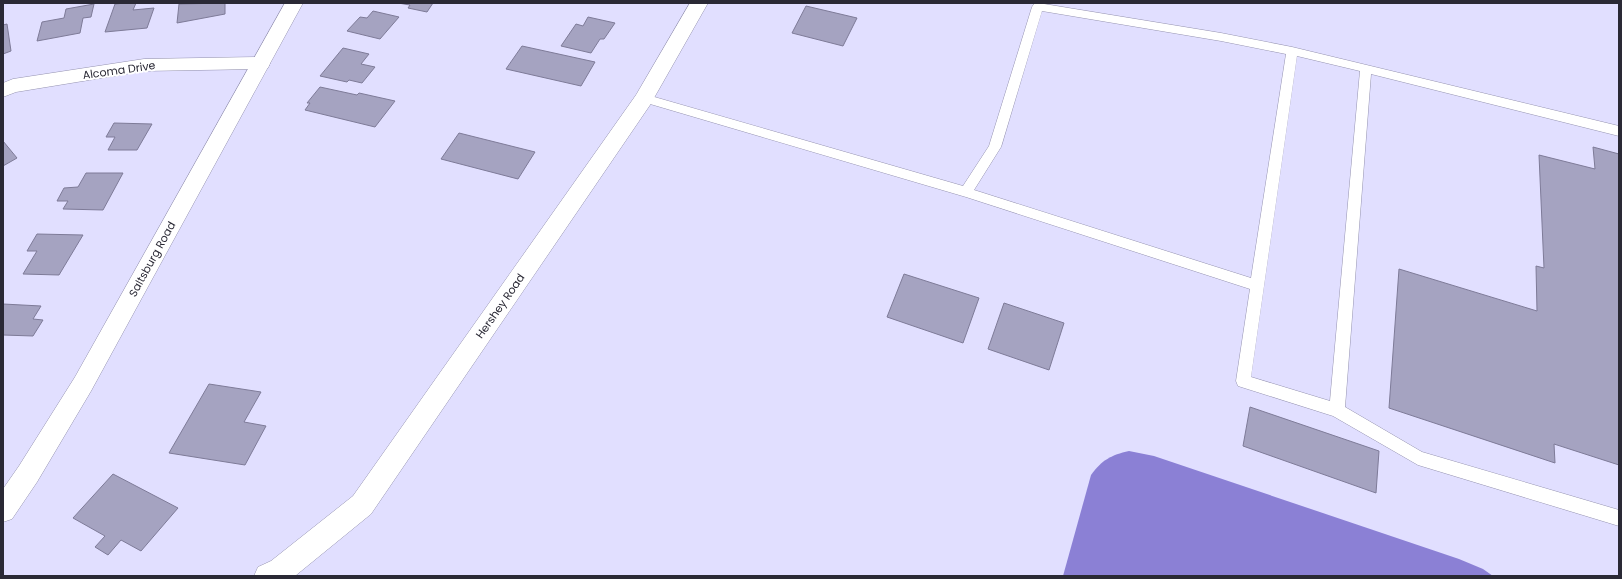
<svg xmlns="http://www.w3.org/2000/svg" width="1622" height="579" font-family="Poppins,sans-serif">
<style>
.water{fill:#8b80d5}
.building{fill:#a5a3c1;stroke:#7e7b98}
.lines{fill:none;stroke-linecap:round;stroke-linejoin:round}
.lane-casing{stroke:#9593b0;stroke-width:1}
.street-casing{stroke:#9593b0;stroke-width:1}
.secondary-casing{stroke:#9593b0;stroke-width:1}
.lane{fill:#fff;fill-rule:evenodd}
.street{fill:#fff;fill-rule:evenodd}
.secondary{fill:#fff;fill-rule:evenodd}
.labels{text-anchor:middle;stroke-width:4;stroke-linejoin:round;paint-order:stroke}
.street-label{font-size:11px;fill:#2a2935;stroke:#fff}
</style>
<rect width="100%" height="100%" fill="#e1dfff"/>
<!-- water -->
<path class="water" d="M1129 451 1154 456 1459 559 1483 569 1493 576H1063L1091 475C1102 460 1111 455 1129 451Z"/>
<!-- building -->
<g class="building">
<polygon points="126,3 136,3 133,10 154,8 147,28 105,32 115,4"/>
<polygon points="225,3 225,14 177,23 179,4"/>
<polygon points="398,3 433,3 427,12 408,8 410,5"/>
<polygon points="94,4 91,17 83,18 80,33 37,41 42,22 64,18 66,9"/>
<polygon points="806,6 857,18 843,46 792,33"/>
<polygon points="373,11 399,17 380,39 347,31 360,17 367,18"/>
<polygon points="588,17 615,23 604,39 600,39 591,53 561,46 576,24 583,26"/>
<polygon points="7,24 11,51 3,54 3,25"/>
<polygon points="522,46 595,62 581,86 506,69"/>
<polygon points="343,48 369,54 361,64 375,67 362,83 349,80 347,82 320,76"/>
<polygon points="320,87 357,95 359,93 395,101 375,127 305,110 310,103 307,103"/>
<polygon points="114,123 152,124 137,150 108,150 115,137 106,137"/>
<polygon points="459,133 535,152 518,179 441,159"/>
<polygon points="3,141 17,158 3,166"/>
<polygon points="1593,147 1619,154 1619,465 1554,444 1555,463 1389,408 1399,269 1537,311 1536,266 1544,268 1539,155 1595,169"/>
<polygon points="86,173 123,173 103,210 63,209 68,201 57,201 64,188 78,187"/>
<polygon points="37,234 83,235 59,275 23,274 37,251 27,251"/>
<polygon points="904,274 979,298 963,343 887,317"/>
<polygon points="1004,303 1064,323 1049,370 988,349"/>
<polygon points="3,304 41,306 33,319 43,320 33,336 3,335"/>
<polygon points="209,384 261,392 244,422 266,426 245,465 169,453"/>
<polygon points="1250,407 1379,451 1376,493 1243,446"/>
<polygon points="113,474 178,508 141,551 121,540 108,555 95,547 105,536 73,518"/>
</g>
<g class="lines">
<!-- lane casing -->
<g class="lane-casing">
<path id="lane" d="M1038 3 1221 33 1292 47 1619 126V136L1371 74 1345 407 1422 452 1619 510V526L1418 465 1333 416 1238 386 1236 381 1250 289 966 197 640 101 638 98 640 95 644 94 963 186 989 146 1032 7 1034 4ZM1042 11 1221 41 1286 54 1251 278 974 190 1001 147ZM1297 56 1360 71 1330 401 1251 377Z"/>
</g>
<!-- street casing -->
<g class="street-casing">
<polygon id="street" points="261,57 268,58 270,63 268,68 261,69 144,71 16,92 3,97 3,83 13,79 144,59"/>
</g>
<!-- secondary casing -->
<g class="secondary-casing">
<g id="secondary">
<polygon points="285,3 303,3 91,391 37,482 12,519 3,522 3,489 19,466 75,377"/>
<polygon points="690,3 708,3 650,105 371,514 295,576 254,576 258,567 271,561 353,496 636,95"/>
</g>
</g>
<!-- lane -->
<use href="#lane" class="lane"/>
<!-- street -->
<use href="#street" class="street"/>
<!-- secondary -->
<use href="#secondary" class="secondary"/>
</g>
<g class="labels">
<!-- street labels -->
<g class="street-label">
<text transform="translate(119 70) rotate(-8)" y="4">Alcoma Drive</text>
<text transform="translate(152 259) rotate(-61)" y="4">Saltsburg Road</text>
<text transform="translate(500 306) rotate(-55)" y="4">Hershey Road</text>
</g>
</g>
<!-- border -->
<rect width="1622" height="579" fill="none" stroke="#2a2935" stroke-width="8"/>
</svg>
